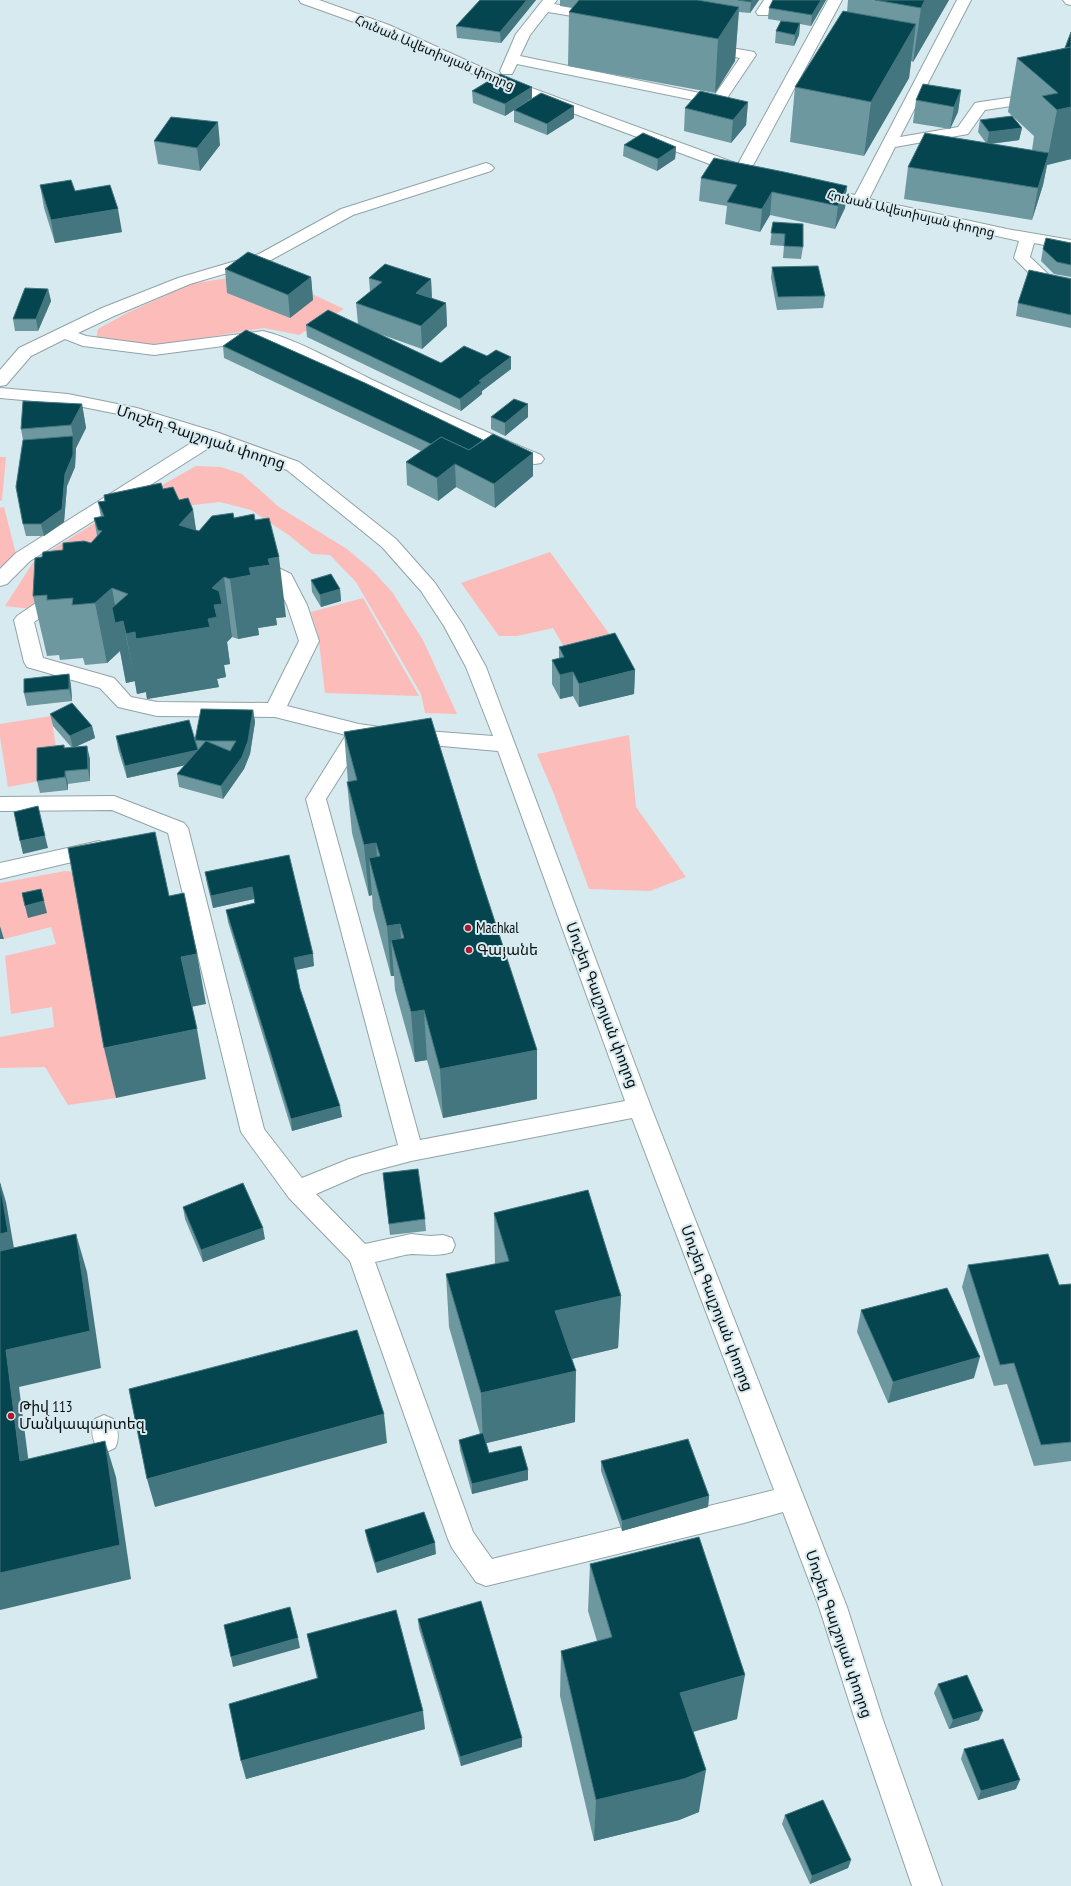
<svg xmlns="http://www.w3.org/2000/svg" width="1071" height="1886" font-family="'PT Sans Narrow','Noto Sans Armenian',sans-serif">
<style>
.green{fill:#fbbcba}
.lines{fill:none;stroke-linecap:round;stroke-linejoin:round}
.minor-casing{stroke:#90a3a7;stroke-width:2}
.minor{fill:#fff;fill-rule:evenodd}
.wall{fill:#6e989f}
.shaded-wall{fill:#44767f}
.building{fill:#05454f;stroke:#44767f;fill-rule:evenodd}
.poi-dot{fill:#ac182d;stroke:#d7eaef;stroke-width:1.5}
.labels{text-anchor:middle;stroke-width:4;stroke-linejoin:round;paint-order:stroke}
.far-street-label{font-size:13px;fill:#0b1113;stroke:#d7eaef}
.street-label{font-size:15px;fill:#0b1113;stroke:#d7eaef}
.poi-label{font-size:15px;fill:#0b1113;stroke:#d7eaef;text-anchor:start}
</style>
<rect width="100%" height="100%" fill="#d7eaef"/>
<!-- green -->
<g class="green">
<polygon points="266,272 344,309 299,335 264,328 167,344 137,345 96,340 98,329 125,314 190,284"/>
<polygon points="0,457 6,457 2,500 0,501"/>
<polygon points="196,466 221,467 242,474 279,507 347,549 373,571 392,592 423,640 457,714 425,713 421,694 356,582 330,555 312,554 290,536 251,510 220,502 184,506 32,609 5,606 34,561 98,521"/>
<polygon points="4,507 16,554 2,567 0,566 0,508"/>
<polygon points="550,552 610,635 564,647 553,628 517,636 499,636 461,583"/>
<polygon points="363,598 419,696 325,693 318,634 311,612"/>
<polygon points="51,716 58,759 40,781 8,787 0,737 0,724"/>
<polygon points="629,735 636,807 686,877 650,891 589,889 554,794 537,754"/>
<polygon points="65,871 76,872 116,1098 68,1105 45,1067 0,1068 0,1037 54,1027 52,1007 11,1014 5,956 56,944 51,927 4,939 0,926 0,883"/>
</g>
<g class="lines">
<!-- minor casing -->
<g class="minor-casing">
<g id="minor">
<polygon points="299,0 319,0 389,25 507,79 738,164 828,0 842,0 750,171 747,174 742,176 497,85 379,31 301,3"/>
<polygon points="543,0 557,0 554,4 623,16 636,0 650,0 632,24 627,25 548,12 530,35 520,56 714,96 740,58 702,51 700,48 702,45 707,44 749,51 754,52 756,55 723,104 718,105 517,64 512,74 502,74 500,71 516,34"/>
<polygon points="764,0 778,0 768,15 758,15 756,12"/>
<polygon points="957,0 971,0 900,137 958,127 975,103 980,102 1071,89 1071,97 985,110 968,134 895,147 869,199 1007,229 1071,240 1071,250 1034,243 1030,257 1049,275 1071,279 1071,289 1038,282 1014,258 1019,241 813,195 810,192 813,189 818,187 855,195"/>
<polygon points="1063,0 1071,0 1071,5 1066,4"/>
<path d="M486 163 491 165 494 168 491 171 353 215 271 260 190 284 114 316 78 333 86 336 154 345 263 331C299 340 343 366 377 382 431 408 486 432 541 455L544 459 541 463 535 464 529 463 419 416 261 341 154 355 83 346 65 339 31 356 6 385 0 386V370L19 348 102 308 178 278 259 254 341 209Z"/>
<path d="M0 388 68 394 137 408 219 433 299 462 396 539 435 583 463 625 486 667 651 1107 847 1607 883 1720 942 1886H912L855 1720 819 1607 783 1512 744 1523 486 1586 476 1582 452 1548 448 1539 350 1261 289 1198 241 1132 168 833 112 810 0 811V797L114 796 184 823 188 828 264 1129 302 1178 349 1159 398 1145 306 799 346 735 275 717 157 716 118 707 100 688 27 667 24 662 14 620 17 616 55 590 62 588 69 590 71 594 69 598 34 622 43 658 114 678 131 697 157 702 268 703 299 641 287 605 276 582 248 568 246 564 248 560 255 558 262 560 291 574 307 605 319 641 287 706 359 724 387 728 493 736 466 667 444 626 421 591 382 547 287 470 215 444 30 561 7 584 0 586V569L16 553 199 438 133 417 68 404 0 398ZM364 739 498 751 625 1101 420 1140 326 799ZM632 1118 774 1490 492 1559 473 1532 375 1262C387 1260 400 1255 412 1254 426 1254 437 1257 452 1252L455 1245 452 1238 443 1235 430 1236 411 1234 365 1244 316 1194 362 1174 411 1161Z"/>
<polygon points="99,841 106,844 110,849 106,854 0,879 0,863"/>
<path d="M104 1415 113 1419C118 1429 120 1438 115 1448L106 1452 97 1448C92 1438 90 1429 95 1419Z"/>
</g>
</g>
<!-- minor -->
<use href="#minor" class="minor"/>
</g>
<!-- wall -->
<g class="wall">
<polygon points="536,0 501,43 457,38 456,26"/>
<polygon points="560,0 759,0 750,13 739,12 735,61 715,93 568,66 569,12 572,8 560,6"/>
<polygon points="773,0 826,0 811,26 800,24 799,35 794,46 775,43 776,31 781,21 768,19 769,8"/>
<polygon points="848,0 949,0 913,62 911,61 909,78 864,156 790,142 795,87 847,12"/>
<polygon points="1071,32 1071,159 1047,165 1043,185 1032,220 904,199 908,167 986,143 978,132 980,120 1022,128 1019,140 991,144 1032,150 1034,136 1008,112 1017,58 1065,48"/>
<polygon points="532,87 532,98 505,116 473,103 472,91"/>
<polygon points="961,90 958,112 950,129 913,123 916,100"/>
<polygon points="748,102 746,125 731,143 684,131 685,108"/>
<polygon points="574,106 574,118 547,135 514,122 514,110"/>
<polygon points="154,141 220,145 200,171 158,164"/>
<polygon points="624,145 676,147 675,159 657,171 623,156"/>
<polygon points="701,178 847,186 845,208 835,229 770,215 760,232 725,224 727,206 699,201"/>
<polygon points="40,185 75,191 122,232 55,243 44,208"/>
<polygon points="773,222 803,247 801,259 783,258 784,246 770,245"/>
<polygon points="1071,243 1071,277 1054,274 1041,261 1043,249"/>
<polygon points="772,267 825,296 823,308 777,310 771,278"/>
<polygon points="225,269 311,277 313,300 290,318 227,293"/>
<polygon points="369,278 431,279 432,299 446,303 447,326 422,349 380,334 441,363 511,369 482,391 482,394 461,411 307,337 306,325 358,324 356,303 370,292"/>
<polygon points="1071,279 1071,328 1016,316 1018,303"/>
<polygon points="48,289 51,301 38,331 15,331 13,319"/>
<polygon points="223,346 483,440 533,453 533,476 495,508 456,487 438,501 407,485 406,462 421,451 224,358"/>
<polygon points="82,404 86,428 76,448 75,467 67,486 64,522 44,536 26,536 23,524 23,440 21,429"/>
<polygon points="528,404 528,417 505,436 491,429 491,417"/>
<polygon points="163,489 193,510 196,530 199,531 234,518 286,617 276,618 277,625 258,628 259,635 238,639 232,637 227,642 230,664 224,665 226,677 217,679 219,687 147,699 146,692 137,694 135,681 126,683 120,651 107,663 85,665 83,658 60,660 59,655 47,656 33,596 42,557 63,550 91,543 97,536 94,518 101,517 98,502 105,501 104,495"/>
<polygon points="311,580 340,589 341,601 321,607 312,592"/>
<polygon points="559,647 635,670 634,694 579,707 573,696 560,699 552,684 552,660 559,658"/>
<polygon points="69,674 71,686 72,701 27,706 24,693"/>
<polygon points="253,710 255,722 250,754 244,769 223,799 179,787 177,774 185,765 127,778 118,749 116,736 195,740"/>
<polygon points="50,714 92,726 95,738 75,747 90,759 90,781 68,784 68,790 40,793 37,781 64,745 65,748 72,748 53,726"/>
<polygon points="344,732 479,873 537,1050 537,1099 443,1118 427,1060 415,1062 395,990 394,976 391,976 373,909 372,895 369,896 352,833 347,782 348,782"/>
<polygon points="289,855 314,966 296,970 300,989 342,1117 292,1131 228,922 226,910 254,903 254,899 213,908 207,884 205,872"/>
<polygon points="383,1173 425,1219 426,1231 390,1235"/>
<polygon points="183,1207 265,1239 203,1262 185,1219"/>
<polygon points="494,1213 621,1296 618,1348 572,1359 575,1422 486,1443 489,1453 528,1480 472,1494 460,1450 459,1440 480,1434 449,1327 446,1274 495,1264"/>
<polygon points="968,1265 1059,1285 1071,1284 1071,1461 1034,1466 1007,1384 994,1386 962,1287"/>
<polygon points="861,1310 974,1378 888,1403 857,1332"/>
<polygon points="601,1461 709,1496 708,1507 622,1531 601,1471"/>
<polygon points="365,1530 436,1554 377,1573 367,1540"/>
<polygon points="590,1564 737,1719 693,1732 699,1812 679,1820 594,1841 560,1696 561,1651 597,1641 588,1611"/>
<polygon points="418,1619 522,1738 522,1747 461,1766 419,1629"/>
<polygon points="307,1634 425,1729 246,1779 317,1679 311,1653"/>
<polygon points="938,1684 979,1720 949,1729 934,1693"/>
<polygon points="964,1749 1016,1789 978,1800 961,1759"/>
<polygon points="785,1815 851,1860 848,1868 810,1884 782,1824"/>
</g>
<!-- shaded-wall -->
<g class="shaded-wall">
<polygon points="527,0 536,0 501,43 500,32"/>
<polygon points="752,0 759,0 750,13 751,2"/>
<polygon points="821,0 826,0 811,26 812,15"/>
<polygon points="925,0 949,0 913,62 921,8"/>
<polygon points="739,7 735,61 715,93 718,39"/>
<polygon points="800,23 799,35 794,46 795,35"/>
<polygon points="916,24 909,78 864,156 871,102"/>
<polygon points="532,87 532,98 505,116 505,104"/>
<polygon points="961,90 958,112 950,129 954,107"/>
<polygon points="748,102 746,125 731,143 733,120"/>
<polygon points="574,106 574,118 547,135 547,124"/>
<polygon points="1071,107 1071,159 1047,165 1043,185 1032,220 1038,188 1048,156 1057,110"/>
<polygon points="218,122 220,145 200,171 197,148"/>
<polygon points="1022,128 1019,140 987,144 989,132"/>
<polygon points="676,147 675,159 657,171 658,159"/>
<polygon points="847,186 845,208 835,229 838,206"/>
<polygon points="772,192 770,215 760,232 762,209"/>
<polygon points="118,209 122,232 55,243 51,220"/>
<polygon points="311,277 313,300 290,318 288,295"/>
<polygon points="431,279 432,302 416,293"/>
<polygon points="48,289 51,301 38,331 36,319"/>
<polygon points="446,303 447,326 422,349 421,326"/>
<polygon points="511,357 511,369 482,391 482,394 461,411 460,399 479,381"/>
<polygon points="82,404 86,428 76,448 75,467 67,486 64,522 44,536 41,524 65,474 73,436 71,425"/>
<polygon points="528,404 528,417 505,436 505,423"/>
<polygon points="533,453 533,476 495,508 494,484"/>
<polygon points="455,464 456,487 438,501 437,478"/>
<polygon points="193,510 202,570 179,525"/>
<polygon points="279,557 286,617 276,618 277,625 258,628 259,635 238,639 230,579 268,559"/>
<polygon points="224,577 232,637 227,642 230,664 224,665 226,677 217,679 219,687 147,699 146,692 137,694 126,634 208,619 212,588"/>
<polygon points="112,588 118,622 123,621 135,681 126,683 112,608 120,651 107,663 95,603"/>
<polygon points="340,589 341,601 321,607 320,595"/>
<polygon points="635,670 634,694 579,707 579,684"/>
<polygon points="573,672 573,696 560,699 560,675"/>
<polygon points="69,674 71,686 72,701 69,689"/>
<polygon points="253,710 255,722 250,754 244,769 223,799 221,786"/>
<polygon points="92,726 95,738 73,748 70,736"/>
<polygon points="87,746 90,759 90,781 88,769"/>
<polygon points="198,750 200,762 127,778 125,766"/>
<polygon points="65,771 68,784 68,790 65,777"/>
<polygon points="45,836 48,848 23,854 20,841"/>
<polygon points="376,843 380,894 369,858 372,895 369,896 364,845"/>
<polygon points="252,887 254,899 213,908 211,896"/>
<polygon points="44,901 47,913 28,918 25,906"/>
<polygon points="400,924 404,974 391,940 394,976 391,976 387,926"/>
<polygon points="0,926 4,939 0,939"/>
<polygon points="197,954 206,1004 191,1007 181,957"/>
<polygon points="313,954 314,966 295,970 294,958"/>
<polygon points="424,1010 427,1060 415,1062 411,1012"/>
<polygon points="197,1029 206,1079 116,1098 104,1048"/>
<polygon points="537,1050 537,1099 443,1118 440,1069"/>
<polygon points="340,1106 342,1117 292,1131 291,1119"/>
<polygon points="0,1182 6,1202 15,1254 0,1257"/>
<polygon points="263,1228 265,1239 203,1262 201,1250"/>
<polygon points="76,1234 87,1272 101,1368 19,1387 33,1496 20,1461 6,1350"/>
<polygon points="621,1296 618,1348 554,1363 555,1311"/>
<polygon points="980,1357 974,1378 888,1403 893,1382"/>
<polygon points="576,1371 575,1422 483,1444 481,1393"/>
<polygon points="384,1414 387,1443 155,1507 147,1479"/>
<polygon points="105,1441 116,1477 131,1579 0,1610 0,1573"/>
<polygon points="528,1470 528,1480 472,1494 472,1484"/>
<polygon points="709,1496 708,1507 622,1531 622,1521"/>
<polygon points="435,1543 436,1554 377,1573 375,1563"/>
<polygon points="298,1638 300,1648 233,1667 231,1657"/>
<polygon points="745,1675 737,1719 675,1737 680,1693"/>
<polygon points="423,1711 425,1729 246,1779 241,1761"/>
<polygon points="983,1711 979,1720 949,1729 953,1720"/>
<polygon points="522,1738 522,1747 461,1766 460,1757"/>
<polygon points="706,1770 699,1812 679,1820 594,1841 596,1800"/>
<polygon points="1020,1780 1016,1789 978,1800 981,1791"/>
<polygon points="851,1860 848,1868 810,1884 812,1876"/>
</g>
<!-- building -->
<g class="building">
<polygon points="480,0 527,0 500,32 456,26"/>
<polygon points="579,0 697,0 739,7 718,39 569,12"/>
<polygon points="738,0 752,0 751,2"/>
<polygon points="773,0 821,0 812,15 769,8"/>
<polygon points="875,0 925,0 921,8"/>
<polygon points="843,11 916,24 871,102 795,87"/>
<polygon points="781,21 800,23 795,35 776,31"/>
<polygon points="1071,32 1071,47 1065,48"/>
<polygon points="1071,47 1071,107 1057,110 1042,96 1058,93 1017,58"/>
<polygon points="500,74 532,87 505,104 472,91"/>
<polygon points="923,84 961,90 954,107 916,100"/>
<polygon points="700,91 748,102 733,120 685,108"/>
<polygon points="541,93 574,106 547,124 514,110"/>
<polygon points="1012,116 1022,128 989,132 980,120"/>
<polygon points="171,117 218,122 197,148 154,141"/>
<polygon points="643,133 676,147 658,159 624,145"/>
<polygon points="925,133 1049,153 1038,188 908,167"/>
<polygon points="714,158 784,172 847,186 838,206 772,192 762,209 727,202 737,185 701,178"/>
<polygon points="71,180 75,191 110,185 118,209 51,220 40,185"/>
<polygon points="773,222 803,224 803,247 784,246 785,234 771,233"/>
<polygon points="1046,238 1071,243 1071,265 1057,262 1043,249"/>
<polygon points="248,252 311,277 288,295 225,269"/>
<polygon points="385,264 431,279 416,293 446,303 421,326 356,303 382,282 369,278"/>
<polygon points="818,266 825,296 778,297 772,267"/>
<polygon points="1029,270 1071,279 1071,315 1018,303"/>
<polygon points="25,288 48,289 36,319 13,319"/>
<polygon points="328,310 441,363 464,346 487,356 496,350 511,357 479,381 482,382 460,399 306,325"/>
<polygon points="246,330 365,383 483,440 469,450 441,437 431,444 223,346"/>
<polygon points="514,399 528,404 505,423 491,417"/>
<polygon points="23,401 82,404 71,425 21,429"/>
<polygon points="493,434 533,453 494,484 455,464 437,478 406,462 441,437 469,450"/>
<polygon points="73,436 73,455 65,474 62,509 41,524 23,524 16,487 23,440"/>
<polygon points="161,483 163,489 173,487 179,500 188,498 193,510 179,525 199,531 212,516 233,513 234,518 254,514 255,520 269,518 279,557 268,559 270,565 249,568 251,575 230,579 224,577 212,588 219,591 222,604 214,605 217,617 208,619 210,627 136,639 135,632 126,634 123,621 115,623 112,608 128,594 112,588 95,603 72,605 73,598 47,600 47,595 33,596 35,558 42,557 43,552 63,550 63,543 84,541 91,543 102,531 98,530 94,518 104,516 98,502 105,501 104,495"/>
<polygon points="331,574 340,589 320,595 311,580"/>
<polygon points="615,633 635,670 579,684 573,672 560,675 552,660 564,657 559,647"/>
<polygon points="69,674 69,689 24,693 24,679"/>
<polygon points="72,703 92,726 70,736 50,714"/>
<path d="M201 709 253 710 248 741 242 757 221 786 177 774 198 750 125 766 116 736 189 720 195 740ZM195 740 206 741 198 750ZM206 741H236L230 751Z"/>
<polygon points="431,718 479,873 537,1050 440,1069 424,1010 411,1012 391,940 404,938 400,924 387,926 369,858 380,856 376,843 364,845 347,782 357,780 344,732"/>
<polygon points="64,745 64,748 87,746 88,769 65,771 65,777 37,781 37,748"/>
<polygon points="38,806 45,836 20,841 14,812"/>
<polygon points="155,832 169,896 184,893 197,954 181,957 197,1029 104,1048 68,848"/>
<polygon points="289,855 313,954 294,958 300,989 340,1106 291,1119 226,910 255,903 252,887 211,896 205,872"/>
<polygon points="41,889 44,901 25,906 22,893"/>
<polygon points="418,1169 425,1219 389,1224 383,1173"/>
<polygon points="243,1183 263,1228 201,1250 183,1207"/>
<polygon points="0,1184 8,1232 0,1234"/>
<polygon points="588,1190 621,1296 555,1311 576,1371 481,1393 446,1274 509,1261 494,1213"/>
<polygon points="76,1234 90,1331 6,1350 20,1461 105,1441 120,1545 0,1573 0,1251"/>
<polygon points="1048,1254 1059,1285 1071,1284 1071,1442 1041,1445 1014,1363 1000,1365 968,1265"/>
<polygon points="947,1288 980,1357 893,1382 861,1310"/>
<polygon points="357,1330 384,1414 147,1479 129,1389"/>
<polygon points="483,1433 489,1453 521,1446 528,1470 472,1484 459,1440"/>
<polygon points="688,1439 709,1496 622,1521 601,1461"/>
<polygon points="424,1512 435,1543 375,1563 365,1530"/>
<polygon points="699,1537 745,1675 680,1693 706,1770 684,1779 596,1800 561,1651 612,1637 590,1564"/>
<polygon points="481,1601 522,1738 460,1757 418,1619"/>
<polygon points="290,1607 298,1638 231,1657 224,1625"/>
<polygon points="396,1610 423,1711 241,1761 229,1704 318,1678 307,1634"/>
<polygon points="967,1675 983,1711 953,1720 938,1684"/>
<polygon points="1003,1739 1020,1780 981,1791 964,1749"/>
<polygon points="823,1800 851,1860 812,1876 785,1815"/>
</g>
<!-- markers -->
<g class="poi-dot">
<circle cx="468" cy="928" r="4"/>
<circle cx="469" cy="950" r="4"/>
<circle cx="11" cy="1416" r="4"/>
</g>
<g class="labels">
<!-- far-street labels -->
<g class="far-street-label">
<text transform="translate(435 52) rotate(23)" y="5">Հունան Ավետիսյան փողոց</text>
<text transform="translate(911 213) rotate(13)" y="5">Հունան Ավետիսյան փողոց</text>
</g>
<!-- street labels -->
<g class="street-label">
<text transform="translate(201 437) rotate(18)" y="5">Մուշեղ Գալշոյան փողոց</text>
<text transform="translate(602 1005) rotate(69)" y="5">Մուշեղ Գալշոյան փողոց</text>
<text transform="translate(717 1308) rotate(69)" y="5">Մուշեղ Գալշոյան փողոց</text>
<text transform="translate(839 1634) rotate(71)" y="5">Մուշեղ Գալշոյան փողոց</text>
</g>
<!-- poi labels -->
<g class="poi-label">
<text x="476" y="933">Machkal</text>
<text x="477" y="955">Գայանե</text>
<text x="19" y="1412">Թիվ 113<tspan x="19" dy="17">Մանկապարտեզ</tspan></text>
</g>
</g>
</svg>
